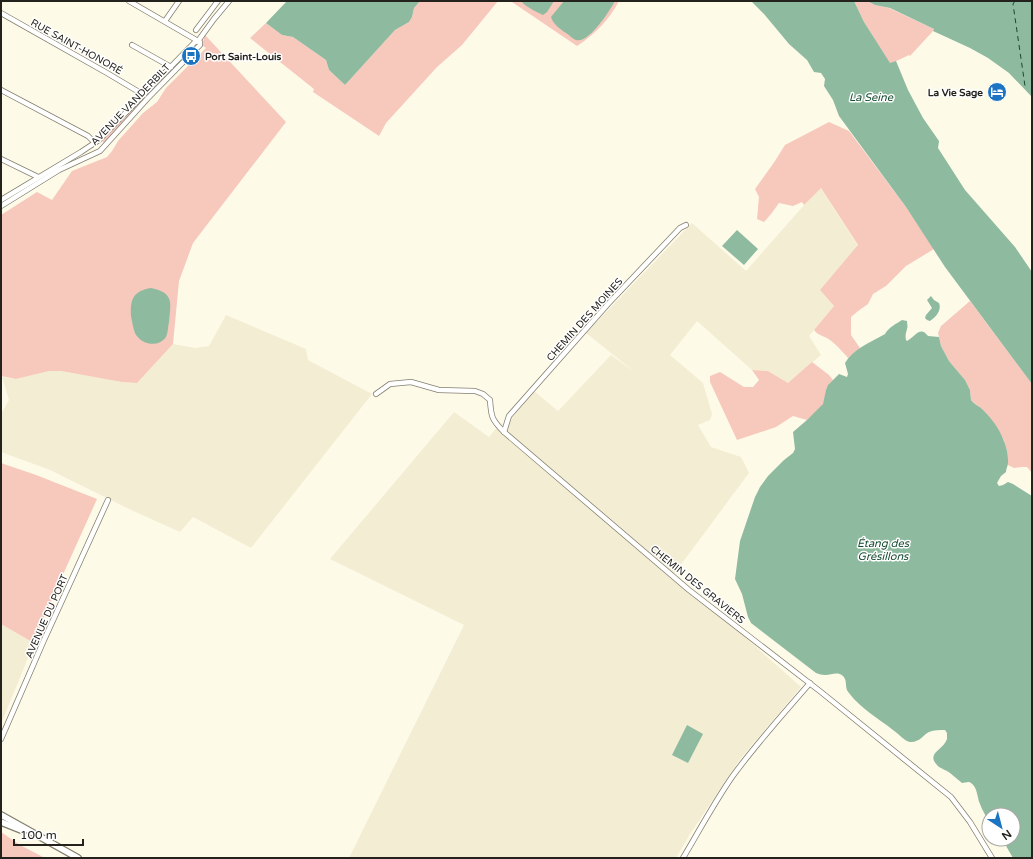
<svg xmlns="http://www.w3.org/2000/svg" width="1033" height="859" font-family="'Varela Round',sans-serif">
<style>
.built{fill:#f3edd3}
.green{fill:#f7c8bc}
.water{fill:#8eba9f}
.lines{fill:none;stroke-linecap:round;stroke-linejoin:round}
.ferry{stroke:#154a30;stroke-width:1;stroke-dasharray:5 4;stroke-linecap:butt}
.minor-casing{stroke:#837f6f;stroke-width:6}
.major-casing{stroke:#837f6f;stroke-width:8}
.minor{stroke:#fff;stroke-width:4.5}
.major{stroke:#fff;stroke-width:5.5}
.labels{text-anchor:middle;stroke-width:3;stroke-linejoin:round;paint-order:stroke}
.street-label{font-size:10px;fill:#24221c;stroke:#fff}
.poi-label{font-size:10px;font-weight:bold;fill:#24221c;stroke:#fff;text-anchor:start}
.water-label{font-size:11px;font-style:italic;fill:#154a30;stroke:#fff}
</style>
<rect width="100%" height="100%" fill="#fefae8"/>
<!-- built -->
<g class="built">
<polygon points="820,187 858,246 820,290 834,306 809,336 821,355 788,383 768,371 752,370 697,321 670,355 703,383 712,414 710,420 698,425 711,447 741,457 749,473 674,574 801,687 741,758 690,834 676,858 349,858 464,625 330,559 454,412 489,437 500,424 504,428 534,391 558,411 611,355 636,373 586,333 692,223 746,271"/>
<polygon points="226,315 306,349 308,360 372,394 251,548 193,517 180,532 129,509 50,470 1,452 1,414 9,400 2,377 16,379 49,371 61,371 122,382 137,383 173,344 195,348 209,346"/>
<polygon points="1,624 34,643 1,724"/>
</g>
<!-- green -->
<g class="green">
<polygon points="420,1 498,1 462,45 437,67 386,123 379,136 313,92 314,89 250,38 266,23 282,35 293,37 326,60 329,70 345,85 395,30 409,22 412,17 414,8"/>
<path d="M508 1H619C609 20 595 34 577 46L512 2Z"/>
<polygon points="854,1 867,1 875,5 889,8 934,29 933,31 910,56 909,55 890,64 864,22"/>
<polygon points="205,35 286,122 193,243 179,281 173,344 137,383 122,382 61,371 49,371 16,379 1,376 1,215 37,192 52,200 72,171 107,157 112,151 118,141 143,113 157,102 166,88 206,48 202,45"/>
<polygon points="140,101 142,102 105,144 101,140"/>
<path d="M829 122 849 131 906 207 934 249 906 266 886 286 873 294 868 304 858 311 851 317V335L860 348 848 358C842 351 835 343 827 338 821 335 818 335 814 330L834 306 820 290 858 245 821 188 804 205 802 202 793 206 779 203 771 214 764 222 757 219 759 197 755 189 775 161 785 145Z"/>
<polygon points="970,301 1032,384 1032,473 1027,467 1022,467 1014,468 1008,465 1007,451 1004,440 999,431 985,412 971,400 970,390 965,380 949,361 941,346 938,333 941,326"/>
<path d="M812 362 829 375 833 380C822 391 828 394 823 404 821 408 811 417 807 420L793 416 776 427 737 440 710 382V376L720 372 744 387H753L759 380 752 370 768 371 788 383Z"/>
<polygon points="1,463 36,475 97,499 47,610 34,643 1,624"/>
<polygon points="1,832 20,845 45,858 1,858"/>
</g>
<!-- water -->
<g class="water">
<polygon points="287,1 420,1 414,8 412,17 409,22 395,30 345,85 329,70 326,60 293,37 282,35 266,23"/>
<path d="M521 1H554L547 12 543 15C535 11 526 7 521 1Z"/>
<path d="M564 1H615C610 10 589 44 576 40 573 39 569 35 566 33 560 29 553 24 551 17Z"/>
<polygon points="751,1 854,1 864,22 890,63 896,61 908,90 923,118 939,141 938,148 965,190 1015,247 1032,272 1032,384 945,267 906,207 839,116 833,100 824,86 825,79 821,73 814,72 807,60 789,44 764,14"/>
<polygon points="867,1 1032,1 1032,97 1009,73 988,58 970,48 933,31 934,29 890,8 875,5"/>
<polygon points="737,230 758,249 744,265 722,246"/>
<path d="M151 288C174 293 171 302 169 322 168 326 168 333 166 337 158 348 141 345 135 333 133 328 132 321 131 316 130 298 134 291 151 288Z"/>
<path d="M931 296 934 300 939 303C942 310 936 317 930 321L927 320 925 318 926 315 932 308 927 300Z"/>
<path d="M902 320 907 321C907 323 908 327 907 329 906 333 905 335 906 340L907 341C915 337 920 325 928 336L939 337 941 346 949 361 965 380 970 390 971 400C975 405 981 407 985 412 998 425 1009 445 1008 463 1008 466 1006 468 1006 472L1001 476 997 483 999 486 1003 485 1008 482 1013 484 1032 496V858H1013L1002 839H1013V815H989V822C986 816 982 810 980 804 977 798 978 788 971 783 969 781 965 783 962 783 958 780 954 776 950 773 946 770 942 769 939 767 924 753 943 751 947 739 947 738 947 735 947 733L945 730C940 730 934 730 929 732 923 735 920 742 911 742 905 742 899 734 893 730 878 718 861 709 849 693 844 688 848 681 843 676 837 671 832 675 825 675 822 675 819 674 816 673L751 623 748 617 742 594 735 579 740 541 755 497 760 487 768 476 784 460 793 453 795 449 793 432 807 420 823 404 826 390 828 385 839 374 847 377 848 374 845 363C853 349 871 342 885 334 889 327 896 324 902 320Z"/>
<polygon points="687,725 703,734 688,763 672,755"/>
</g>
<g class="lines">
<!-- ferry -->
<polyline class="ferry" points="1015,1 1013,4 1025,86"/>
<!-- minor casing -->
<g class="minor-casing">
<g id="minor">
<polyline points="129,1 198,41"/>
<polyline points="1,13 107,73 144,95"/>
<polyline points="165,21 179,1"/>
<polyline points="196,30 218,1"/>
<polyline points="132,45 171,67"/>
<polyline points="1,90 88,136 95,143"/>
<polyline points="1,159 38,177"/>
<polyline points="1,200 81,152 99,140 195,42 198,41 214,19 229,1"/>
<polyline points="1,206 59,170 100,151 148,98 200,45 200,42 198,41"/>
<path d="M376 394 390 384 411 382 439 390 475 391 483 394 490 400C491 417 492 420 504 432L689 590 821 692 951 797 970 822 992 858"/>
<polyline points="504,432 509,416 608,304 680,228 686,225"/>
<polyline points="1,739 44,640 108,500"/>
<path d="M683 858C699 831 714 803 732 777 756 744 783 714 810 683"/>
</g>
</g>
<!-- major casing -->
<g class="major-casing">
<g id="major">
<polyline points="1,815 78,858"/>
<polyline points="1,822 21,830"/>
</g>
</g>
<!-- minor -->
<use href="#minor" class="minor"/>
<!-- major -->
<use href="#major" class="major"/>
</g>
<!-- icons -->
<defs>
<g id="bus-disc" transform="scale(1)"><circle r="9.5" fill="#1d74c2" stroke="#fff"/><path d="M-5-6H5V4H4V6H2V4H-2V6H-4V4H-5ZM-3.5-4V0h7V-4ZM-3.5 1.2v1.5H-2V1.2ZM2 1.2v1.5H3.5V1.2Z" fill="#fff"/></g>
<g id="hotel-disc" transform="scale(1)"><circle r="9.5" fill="#1d74c2" stroke="#fff"/><path d="M-6-4.5h1.5V1H6V5H4.5V3h-9V5H-6ZM-4 0a1.8 1.8 0 1 1 3.6 0ZM.5 0V-2.5h3Q6-2.5 6 0Z" fill="#fff"/></g>
</defs>
<g fill-rule="evenodd">
<use href="#bus-disc" x="191" y="56"/>
<use href="#hotel-disc" x="997" y="92"/>
</g>
<g class="labels">
<!-- street labels -->
<g class="street-label">
<text transform="translate(77 46) rotate(29)" y="4">RUE SAINT-HONORÉ</text>
<text transform="translate(130 104) rotate(-46)" y="4">AVENUE VANDERBILT</text>
<text transform="translate(584 319) rotate(-48)" y="4">CHEMIN DES MOINES</text>
<text transform="translate(698 584) rotate(39)" y="4">CHEMIN DES GRAVIERS</text>
<text transform="translate(46 616) rotate(-66)" y="4">AVENUE DU PORT</text>
</g>
<!-- poi labels -->
<g class="poi-label">
<text x="205" y="60">Port Saint-Louis</text>
<text x="983" y="96" text-anchor="end">La Vie Sage</text>
</g>
<!-- water labels -->
<g class="water-label">
<text x="871" y="101">La Seine</text>
<text x="883" y="547">Étang des<tspan x="883" dy="13">Grésillons</tspan></text>
</g>
</g>
<!-- border -->
<rect width="1033" height="859" fill="none" stroke="#24221c" stroke-width="4"/>
<!-- north arrow -->
<g transform="translate(1001 827) rotate(144)"><circle r="19" fill="#ffffff" stroke="#a7a7a4"/>
<path d="M0-3L7 15L0 10L-7 15Z" fill="#1d74c2"/>
<text y="-6" font-size="11" font-weight="bold" text-anchor="middle" fill="#24221c">N</text>
</g>
<!-- scale -->
<path d="M14 839v6h69v-6" fill="none" stroke="#24221c" stroke-width="2"/>
<text x="20" y="839" font-size="12" fill="#24221c" stroke="#ffffff" stroke-width="3" paint-order="stroke">100 m</text>
</svg>
